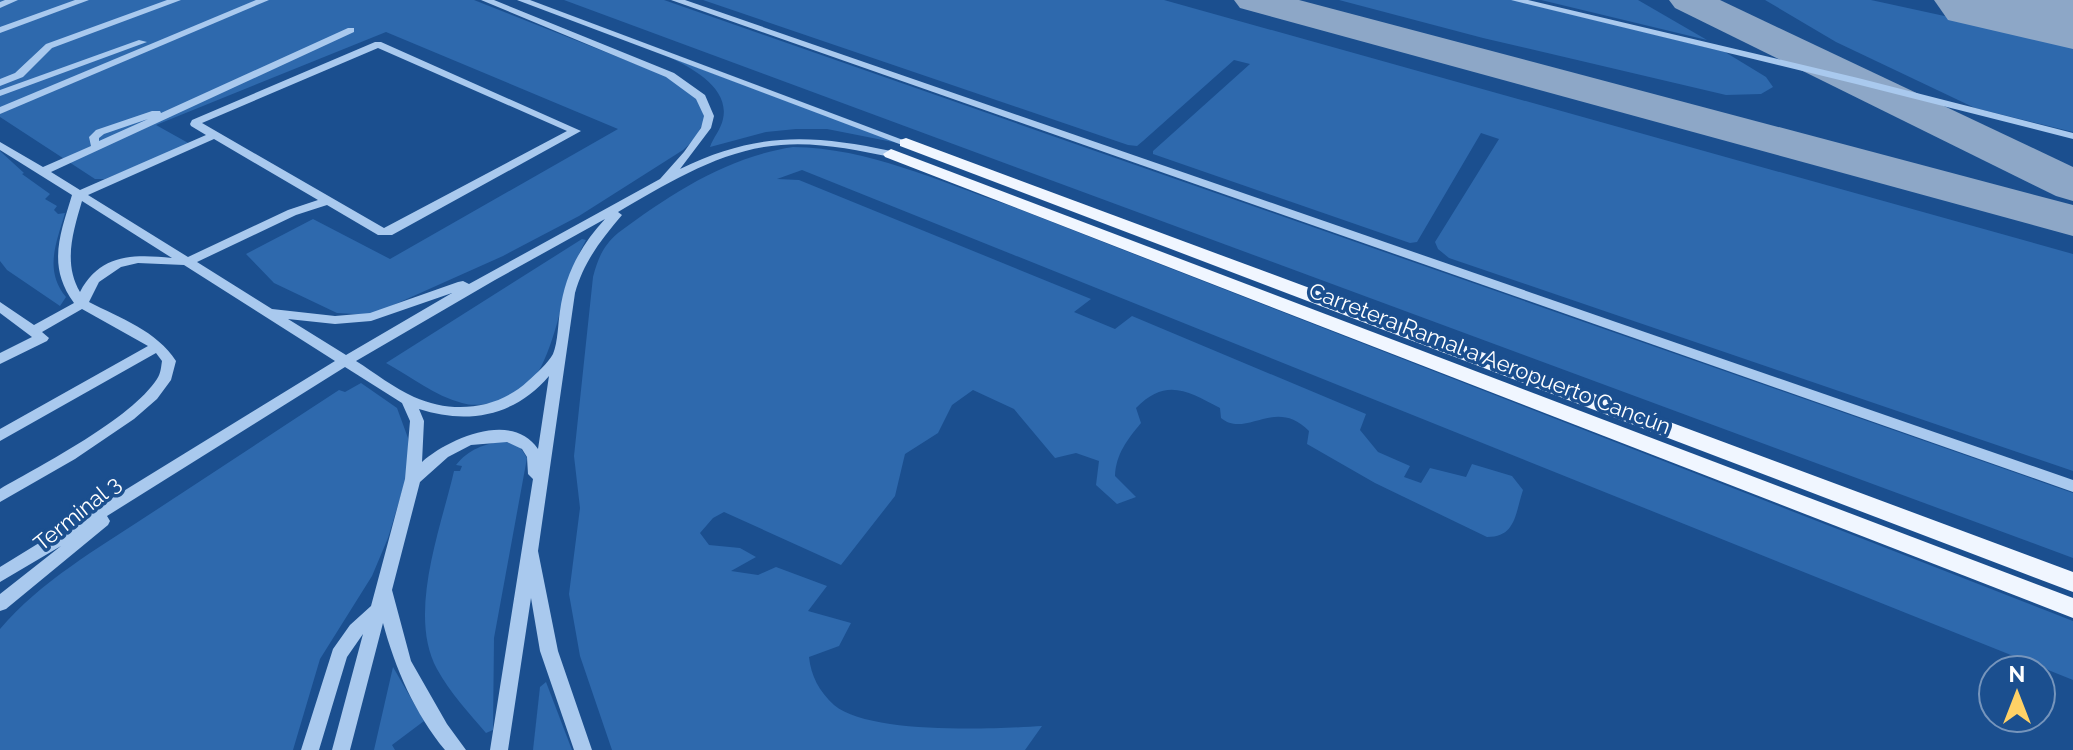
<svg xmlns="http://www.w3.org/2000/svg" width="2073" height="750" font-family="Raleway,sans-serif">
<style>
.green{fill:#2e69ad}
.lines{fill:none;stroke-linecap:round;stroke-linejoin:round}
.taxiway{fill:#8da7c7;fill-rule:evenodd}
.runway{fill:#8da7c7;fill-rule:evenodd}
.minor{fill:#a9c9ee;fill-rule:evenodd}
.major{fill:#f0f6ff;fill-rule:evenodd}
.labels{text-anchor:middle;stroke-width:7;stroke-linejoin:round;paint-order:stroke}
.street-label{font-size:22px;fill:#fff;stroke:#1b4f8f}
</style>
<rect width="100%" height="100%" fill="#1b4f8f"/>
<!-- green -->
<g class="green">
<polygon points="0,0 474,0 666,76 699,100 705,119 695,139 683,150 579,216 503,256 371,315 337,313 274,283 246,254 313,219 390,259 618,129 386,32 156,125 190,144 105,179 95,179 0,117"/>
<polygon points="564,0 664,0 2073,493 2073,558"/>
<polygon points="703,0 1164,0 2073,254 2073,471 1449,258 1438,249 1435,242 1499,139 1481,133 1417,242 1410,243 1153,154 1153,151 1250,64 1234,60 1143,141 1137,146 1128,145"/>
<polygon points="1339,0 1514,0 1725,52 1766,77 1773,87 1761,94 1726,95 1483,38"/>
<polygon points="1541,0 1638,0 1707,40"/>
<polygon points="1765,0 1871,0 2073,44 2073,132 1975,108 1836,42"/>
<path d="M669 57 903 144 827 129H796L766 132 710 147C713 138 721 129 723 119 730 88 692 68 669 57Z"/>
<path d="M793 147C869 148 937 181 1008 205L2073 621V680L802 170 777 179 799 180 1091 299 1074 312 1115 329 1132 316 1366 414 1360 430 1378 452 1410 466 1404 477 1421 483 1430 468 1466 477 1472 464 1512 476 1523 490C1515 514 1516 537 1487 537L1375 483 1307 444 1309 431C1275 396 1246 439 1221 418L1220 408C1188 391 1166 377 1136 408L1141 423C1127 440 1116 454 1115 476L1136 497 1117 504 1096 485 1099 461 1076 453 1055 458 1014 409 973 390 952 405 938 433 905 454 895 496 841 565 724 512 713 518 700 533 709 545 740 548 756 557 731 571 758 575 776 567 827 586 808 611 851 623 839 646 809 657C811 676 819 691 834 705 870 735 996 729 1042 726L1025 750H612L580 656 569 594 580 508 574 456 593 277C598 258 603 246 618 233 672 193 727 157 793 147Z"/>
<path d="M0 151 24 173 22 174 50 194 45 199 57 206 54 210 58 214 65 213C56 244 44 270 66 297L60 306 7 270 0 261Z"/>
<path d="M582 239 586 240C563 281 561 327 541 367 528 392 489 411 462 403 435 396 410 376 386 363Z"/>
<path d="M361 383 397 408 408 438 410 465 388 538 372 576 320 659 293 750H0V629C41 581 97 549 150 514 213 473 276 431 339 390L345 392Z"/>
<path d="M504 441 520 447 527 458 494 638 493 730 486 733C469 713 450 693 437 669 407 614 441 528 454 471H460L462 466 456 465C469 449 484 444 504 441Z"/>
<polygon points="393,667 424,721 392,745 395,750 374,750"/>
<polygon points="546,682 572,750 533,750 540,687"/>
</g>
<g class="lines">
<!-- taxiway -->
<g class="taxiway">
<polygon points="1234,0 1299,0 2073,205 2073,236 1240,8"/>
<polygon points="1669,0 1720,0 2073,167 2073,201 2056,196 1675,8"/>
</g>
<!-- runway -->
<polygon class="runway" points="1934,0 2073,0 2073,49 1948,20"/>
<!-- minor -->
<g class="minor">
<polygon points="5,0 18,0 0,8 0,2"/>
<polygon points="75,0 89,0 0,33 0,27"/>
<polygon points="167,0 181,0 52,48 23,77 0,86 0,79 15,73 46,44"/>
<polygon points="256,0 269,0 0,114 0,107"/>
<path d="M481 0H494L674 73 705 95 714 116 711 128 680 169C757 132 810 134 891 151L897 154 891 157C855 150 819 142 781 145 722 149 668 183 618 212L622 215C601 240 584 261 575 293L538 551 558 651 592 750H574L540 651 531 598 508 750H490L533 479 528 474 527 457 522 449 507 442 471 445 448 457 420 482 392 590 411 661 447 724 466 750H445C415 714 395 668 383 623L350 750H332L363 634 347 657 319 750H301L333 649 350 625 371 606 405 479 410 421 402 403 345 367 107 516 110 521 108 525 6 609 0 611V594L61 546 0 582V567L335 361 184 265 138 263 121 267 99 282 89 302C120 318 157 331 176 361L171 380 157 399 134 419 75 459 0 502V489C43 464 131 419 157 379 161 373 161 367 162 361L156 353 0 441V429L148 346 82 309 42 332 49 338 47 341 0 364V353L32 337 0 313V302L34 325 74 303C47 266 60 235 72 195L0 150V142L43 167 91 146 89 137 96 130 152 111H160L161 113 348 28H354V32L51 172 80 190 206 135 191 126 190 124 192 120 375 42H381L581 131 392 235H378L327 205 296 215 197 262 272 309 335 316 370 313 458 282 463 281 469 284 660 179 684 152 701 128 704 116 696 99 666 77ZM378 48 567 131 384 228 202 123ZM148 119 99 141V138L104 134ZM214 139 318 200 288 210 188 257 88 195ZM82 201 172 258C133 254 100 254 80 292 63 263 73 232 82 201ZM605 219C580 246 565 275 560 311 558 323 558 342 553 354 548 363 536 374 528 381 497 410 452 414 414 397 394 388 375 373 356 361L495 280ZM452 293 346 355 288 319 335 324 371 321ZM549 376 538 449C512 410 448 439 422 462L424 421 419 409C468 425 515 416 549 376Z"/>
<polygon points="517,0 530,0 911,143 906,146 902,145"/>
<polygon points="671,0 685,0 2073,480 2073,492"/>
<polygon points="1511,0 1528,0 1858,78 2073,133 2073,139 1856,84"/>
<polygon points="139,40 147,42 0,96 0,90"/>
</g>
<!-- major -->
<g class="major">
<polygon points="906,138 2073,572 2073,592 900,146 900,140"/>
<polygon points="891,149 2073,598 2073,618 885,157 883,154"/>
</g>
</g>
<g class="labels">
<!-- street labels -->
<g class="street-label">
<text transform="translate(1490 358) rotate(21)" y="8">Carretera Ramal a Aeropuerto Cancún</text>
<text transform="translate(77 513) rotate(-39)" y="8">Terminal 3</text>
</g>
</g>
<!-- north arrow -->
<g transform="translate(2017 694)"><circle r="38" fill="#1b4f8f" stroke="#7695bc" stroke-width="2"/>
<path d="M0-6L14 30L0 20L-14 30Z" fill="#ffd166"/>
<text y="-12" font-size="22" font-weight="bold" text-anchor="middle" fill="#ffffff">N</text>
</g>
</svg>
